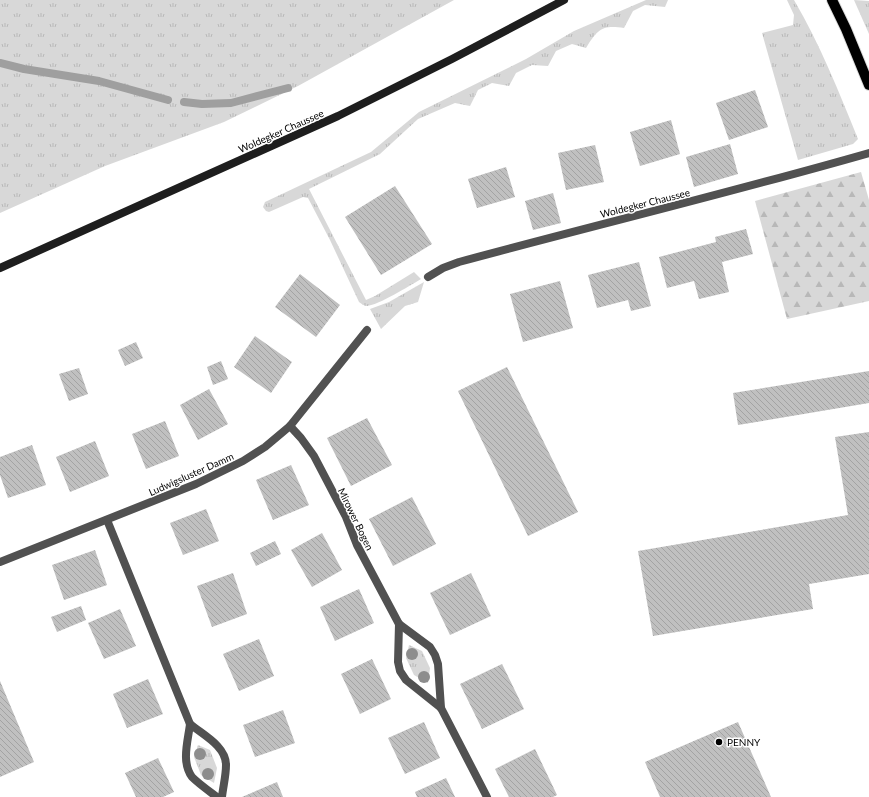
<svg xmlns="http://www.w3.org/2000/svg" width="869" height="797" font-family="Lato,sans-serif">
<style>
.grass{fill:url(#grass-tufts)}
.forest{fill:url(#forest-firs)}
.lines{fill:none;stroke-linecap:round;stroke-linejoin:round}
.stream{stroke:#9f9f9f;stroke-width:8}
.building{fill:url(#building-back-hatch)}
.primary-casing{stroke:#dbdbdb;stroke-width:12}
.minor{stroke:#515151;stroke-width:8}
.secondary{stroke:#1e1e1e;stroke-width:8}
.primary{stroke:#000;stroke-width:10}
.tree{fill:#8d8d8d}
.poi-dot{fill:#000;stroke:#fff;stroke-width:1.5}
.labels{text-anchor:middle;stroke-width:3;stroke-linejoin:round;paint-order:stroke}
.street-label{font-size:10px;fill:#000;stroke:#fff}
.poi-label{font-size:10px;fill:#000;stroke:#fff;text-anchor:start}
</style>
<defs>
<pattern id="grass-tufts" width="24" height="20" patternUnits="userSpaceOnUse"><rect width="24" height="20" fill="#d8d8d8"/><path d="M3 7l-1-3M5 7V3M7 7l1-3M15 17l-1-3M17 17v-4M19 17l1-3" fill="none" stroke="#b8b8b8"/></pattern>
<pattern id="forest-firs" width="22" height="20" patternUnits="userSpaceOnUse"><rect width="22" height="20" fill="#d8d8d8"/><path d="M5 1l3.5 6h-7zM16 11l3.5 6h-7z" fill="#b8b8b8"/></pattern>
<pattern id="building-back-hatch" width="6" height="6" patternUnits="userSpaceOnUse"><rect width="6" height="6" fill="#c0c0c0"/><path d="M-1 5l2 2M0 0l6 6M5-1l2 2" fill="none" stroke="#a3a3a3"/></pattern>
</defs>
<rect width="100%" height="100%" fill="#fff"/>
<!-- grass -->
<g class="grass">
<polygon points="0,0 454,0 298,86 224,122 105,166 0,213"/>
<path d="M646 0H668L665 7 645 5 633 11 624 28C602 25 598 29 586 48L572 44 556 51 548 66 532 65 516 73 509 86 492 83 478 90 470 106 455 103 418 119 380 154 309 189 366 300 375 296 414 272 421 279C409 286 379 305 367 306 364 306 362 304 359 302L330 240 308 198 303 197 269 212 266 211 263 207 265 202 371 152 419 112 526 59 574 31Z"/>
<path d="M787 0H794C820 44 839 92 858 139L853 144 798 160 762 33 793 25 794 15Z"/>
<polygon points="854,0 869,1 869,34"/>
<polygon points="424,282 418,302 405,306 381,329 370,309 389,302"/>
<polygon points="409,645 422,651 430,668 428,683 414,675 406,658"/>
<polygon points="198,745 210,750 217,768 214,783 201,775 194,757"/>
</g>
<!-- forest -->
<polygon class="forest" points="861,172 869,200 869,301 787,319 755,201"/>
<g class="lines">
<!-- stream -->
<g class="stream">
<polyline points="0,63 24,69 99,81 168,100"/>
<polyline points="184,102 202,104 231,103 288,88"/>
</g>
</g>
<!-- building -->
<g class="building">
<polygon points="755,90 768,127 729,140 716,103"/>
<polygon points="671,120 680,154 640,166 630,132"/>
<polygon points="730,144 738,174 694,187 686,157"/>
<polygon points="595,145 604,182 566,190 558,153"/>
<polygon points="506,167 515,197 477,208 468,179"/>
<polygon points="395,186 432,244 381,275 345,217"/>
<polygon points="553,193 561,223 533,230 525,201"/>
<polygon points="746,229 753,254 722,262 729,292 699,299 694,281 667,288 659,257 716,242 715,237"/>
<polygon points="639,262 651,306 631,311 628,300 597,308 588,275"/>
<polygon points="300,274 340,305 316,337 275,307"/>
<polygon points="560,281 573,328 523,342 510,294"/>
<polygon points="255,336 292,362 271,393 234,367"/>
<polygon points="136,342 143,358 125,366 118,350"/>
<polygon points="221,361 228,379 213,385 207,367"/>
<polygon points="507,367 578,512 528,536 458,391"/>
<polygon points="79,368 88,394 69,401 59,374"/>
<polygon points="869,371 869,403 738,425 733,393"/>
<polygon points="209,389 228,424 198,440 180,405"/>
<polygon points="367,418 392,465 351,486 327,438"/>
<polygon points="165,421 179,456 146,469 132,434"/>
<polygon points="869,432 869,574 809,584 813,609 653,636 638,551 848,515 835,437"/>
<polygon points="95,441 109,476 70,492 56,457"/>
<polygon points="32,445 46,485 8,498 0,475 0,457"/>
<polygon points="291,465 309,505 273,520 256,480"/>
<polygon points="412,497 436,544 393,566 369,519"/>
<polygon points="206,509 219,541 183,555 170,523"/>
<polygon points="322,533 342,570 312,587 291,550"/>
<polygon points="275,541 281,554 256,566 250,553"/>
<polygon points="95,550 107,585 64,600 52,565"/>
<polygon points="233,573 247,614 212,627 197,586"/>
<polygon points="471,573 491,616 450,635 430,593"/>
<polygon points="359,589 374,623 335,641 320,607"/>
<polygon points="81,606 86,620 57,632 51,617"/>
<polygon points="120,609 136,646 104,659 88,623"/>
<polygon points="259,639 274,676 239,691 223,654"/>
<polygon points="372,659 391,699 360,714 341,674"/>
<polygon points="502,664 524,709 482,729 460,684"/>
<polygon points="148,679 163,714 127,728 113,694"/>
<polygon points="0,681 34,762 0,777"/>
<polygon points="283,710 295,743 255,757 243,725"/>
<polygon points="424,722 440,758 405,774 388,738"/>
<polygon points="738,722 771,797 660,797 645,762"/>
<polygon points="535,749 557,795 553,797 509,797 495,769"/>
<polygon points="158,758 174,792 163,797 136,797 125,773"/>
<polygon points="446,778 455,797 417,797 415,792"/>
<polygon points="277,782 283,797 242,797"/>
</g>
<g class="lines">
<!-- primary casing -->
<g class="primary-casing">
<polyline id="primary" points="832,0 846,29 869,85"/>
</g>
<!-- minor -->
<g class="minor">
<path d="M428 277 443 268 459 262C596 225 733 192 869 153"/>
<polyline points="290,426 301,438 314,456 346,517 357,545 399,624 430,647 435,655 438,664 441,708"/>
<path d="M107 520 190 724C188 741 181 762 192 777 199 784 209 791 217 797"/>
<polyline points="0,562 196,484 243,461 265,447 290,426 367,330"/>
<polyline points="399,624 398,662 400,671 406,680 441,708 487,797"/>
<path d="M190 724C203 735 226 746 226 765 226 776 223 787 222 797"/>
</g>
<!-- secondary -->
<polyline class="secondary" points="0,268 338,116 452,59 564,0"/>
<!-- primary -->
<use href="#primary" class="primary"/>
</g>
<!-- trees -->
<g class="tree">
<circle cx="412" cy="654" r="6"/>
<circle cx="424" cy="677" r="6"/>
<circle cx="200" cy="754" r="6"/>
<circle cx="208" cy="774" r="6"/>
</g>
<!-- markers -->
<circle class="poi-dot" cx="719" cy="742" r="4"/>
<g class="labels">
<!-- street labels -->
<g class="street-label">
<text transform="translate(281 131) rotate(-24)" y="4">Woldegker Chaussee</text>
<text transform="translate(645 203) rotate(-14)" y="4">Woldegker Chaussee</text>
<text transform="translate(191 474) rotate(-24)" y="4">Ludwigsluster Damm</text>
<text transform="translate(356 519) rotate(64)" y="4">Mirower Bogen</text>
</g>
<!-- poi labels -->
<g class="poi-label">
<text x="727" y="746">PENNY</text>
</g>
</g>
</svg>
